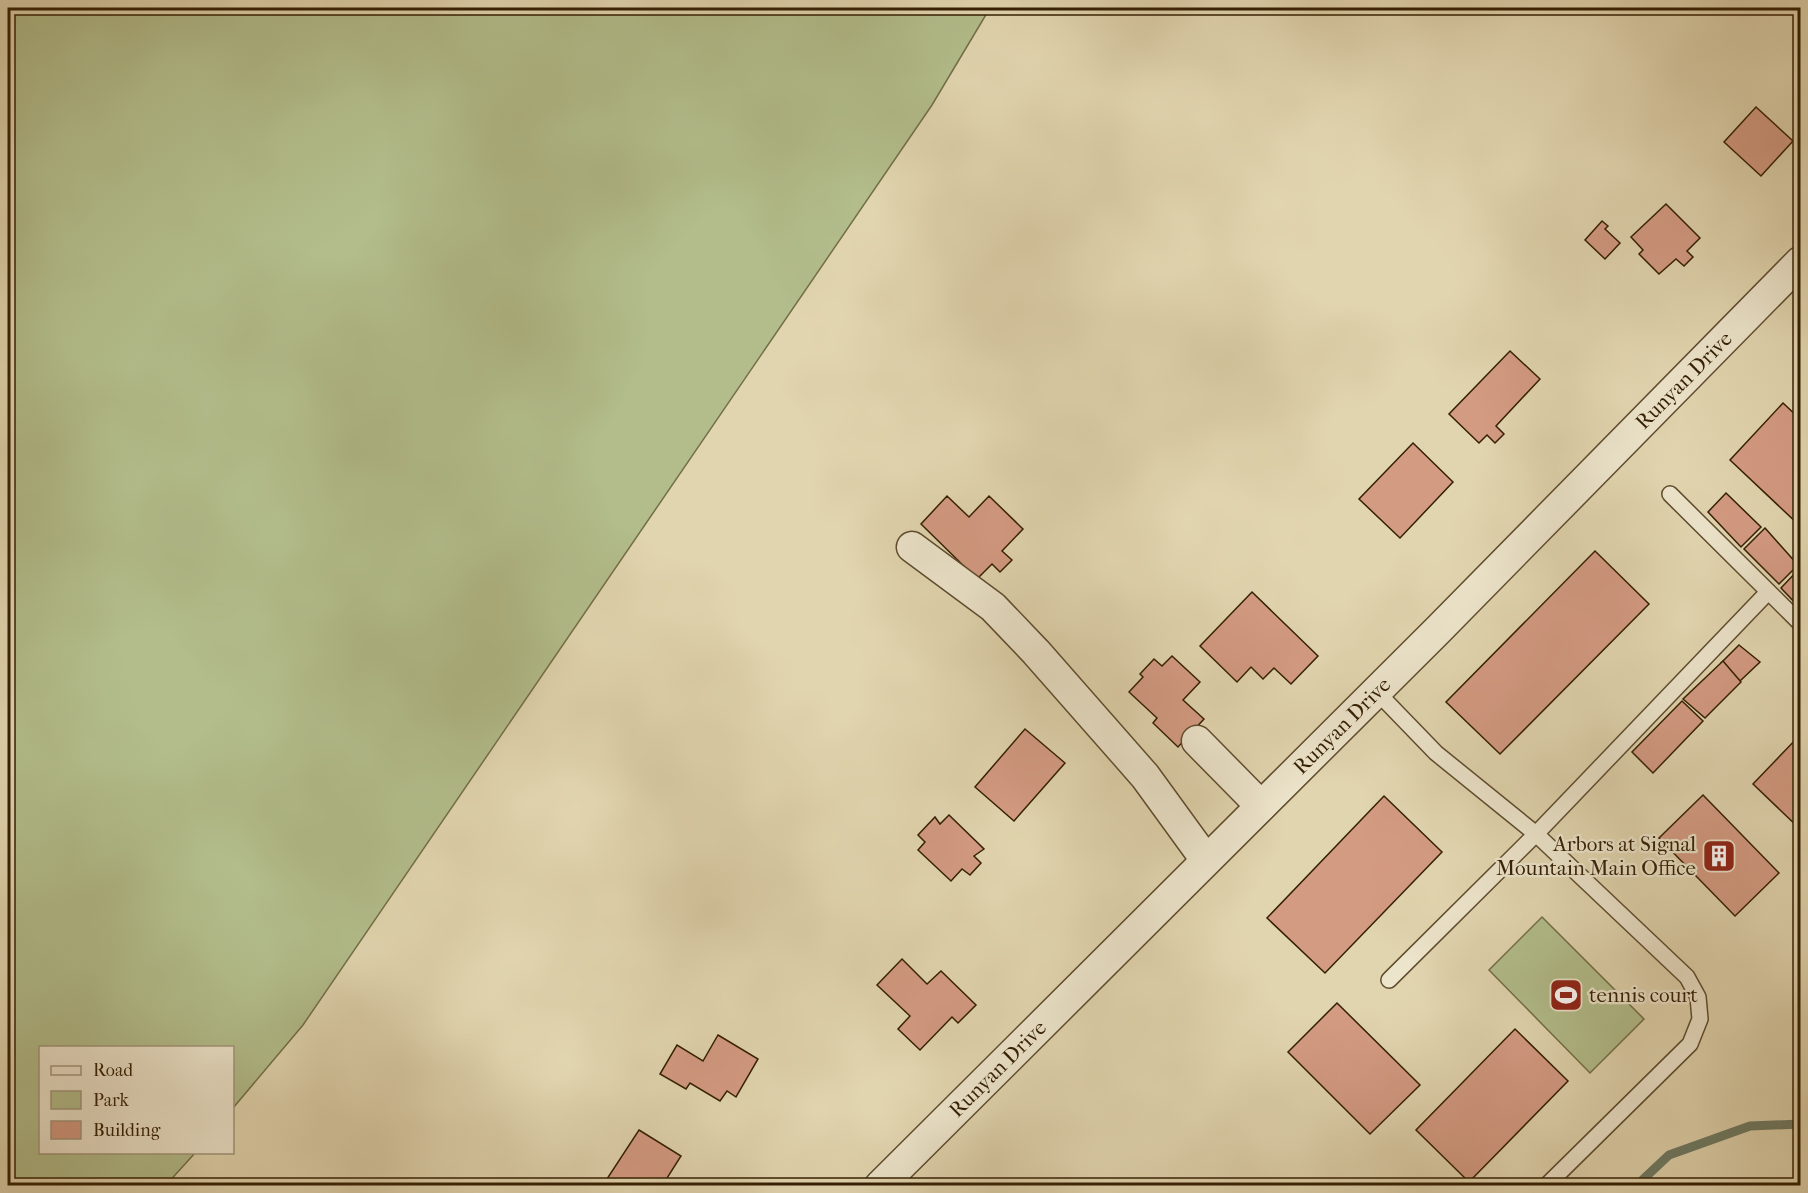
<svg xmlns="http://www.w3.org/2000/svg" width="1808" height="1193" font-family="'IM FELL French Canon',serif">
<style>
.green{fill:#b2bd8b;stroke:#736e47;stroke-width:1.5}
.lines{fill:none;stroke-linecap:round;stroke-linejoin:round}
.stream{stroke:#6e7b65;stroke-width:9}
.building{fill:#d49b83;stroke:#341f03;stroke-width:1.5}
.service-casing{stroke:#5f4c2e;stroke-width:18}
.minor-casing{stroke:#5f4c2e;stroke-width:33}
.service{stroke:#ece4cb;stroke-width:15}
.minor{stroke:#ece4cb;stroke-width:30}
.labels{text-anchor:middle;stroke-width:4.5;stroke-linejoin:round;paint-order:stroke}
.street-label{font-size:21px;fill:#341f03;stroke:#ece4cb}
.poi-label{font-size:21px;fill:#341f03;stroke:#ece4cb;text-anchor:end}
</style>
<rect width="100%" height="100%" fill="#e1d5af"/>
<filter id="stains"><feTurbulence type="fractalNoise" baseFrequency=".00333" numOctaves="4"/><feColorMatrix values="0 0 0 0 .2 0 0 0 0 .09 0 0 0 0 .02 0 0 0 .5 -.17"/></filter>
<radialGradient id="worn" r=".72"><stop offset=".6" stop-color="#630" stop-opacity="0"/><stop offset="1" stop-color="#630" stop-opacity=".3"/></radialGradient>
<!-- green -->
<g class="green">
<polygon points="8,8 990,8 932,105 303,1025 233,1108 232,1048 40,1048 40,1152 195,1153 166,1185 8,1185"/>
<polygon points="1542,917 1644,1019 1590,1073 1489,970"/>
</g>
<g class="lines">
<!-- stream -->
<polyline class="stream" points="1636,1186 1669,1155 1750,1126 1800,1124"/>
</g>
<!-- building -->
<g class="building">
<polygon points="1756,107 1793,141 1761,176 1724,142"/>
<polygon points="1666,204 1700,238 1687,251 1693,257 1684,266 1676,259 1659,274 1639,254 1643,250 1631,237"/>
<polygon points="1602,221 1608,226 1605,229 1620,243 1605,259 1585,240"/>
<polygon points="1510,351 1540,379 1496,426 1504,434 1495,443 1487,435 1479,443 1449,414"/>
<polygon points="1783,403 1800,419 1800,526 1730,460"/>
<polygon points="1413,443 1453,482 1400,538 1359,499"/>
<polygon points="1726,493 1761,527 1741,547 1708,512"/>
<polygon points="947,496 969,517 989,496 1023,529 1002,551 1012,560 1000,572 992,564 977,579 921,524"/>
<polygon points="1765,528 1798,565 1779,584 1744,549"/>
<polygon points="1595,551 1649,604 1500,754 1446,702"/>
<polygon points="1799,569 1800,571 1800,608 1781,588"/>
<polygon points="1252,592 1318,656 1291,684 1274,668 1263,679 1251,667 1237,682 1200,646"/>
<polygon points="1739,645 1760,662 1740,681 1721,663"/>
<polygon points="1172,656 1200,682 1183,700 1204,719 1178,747 1153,723 1157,718 1129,692 1143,677 1140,674 1154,659 1162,666"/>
<polygon points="1723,661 1741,682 1705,718 1683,699"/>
<polygon points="1682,701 1703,721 1653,773 1632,752"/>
<polygon points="1025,729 1065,763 1014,821 975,787"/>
<polygon points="1800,735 1800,829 1753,784"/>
<polygon points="1703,795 1779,873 1735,916 1659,838"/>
<polygon points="1384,796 1442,852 1325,973 1267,918"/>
<polygon points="949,815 984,849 974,856 981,863 970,875 962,869 951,881 918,850 925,842 918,835 935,817 940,824"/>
<polygon points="902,959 927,984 941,971 976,1005 958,1023 952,1017 920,1050 898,1029 910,1016 877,985"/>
<polygon points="1337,1003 1420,1085 1370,1134 1288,1052"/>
<polygon points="1515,1029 1568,1081 1469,1182 1416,1130"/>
<polygon points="718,1035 758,1059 736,1097 727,1091 720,1101 690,1083 686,1089 660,1074 677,1045 703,1061"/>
<polygon points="639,1130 681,1156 662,1186 603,1185"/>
</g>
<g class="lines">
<!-- service casing -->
<g class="service-casing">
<g id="service">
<polyline points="1670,494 1800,623"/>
<polyline points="1376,691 1436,753 1536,834 1687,977 1698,997 1700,1019 1690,1044 1546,1186"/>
<polyline points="1389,980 1536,834 1768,592"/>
</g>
</g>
<!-- minor casing -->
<g class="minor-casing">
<g id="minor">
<polyline points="912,547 993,607 1036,652 1145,776 1206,860"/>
<polyline points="1197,741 1261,806"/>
<path id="s1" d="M880 1186 1438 630 1800 262"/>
</g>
</g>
<!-- service -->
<use href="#service" class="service"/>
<!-- minor -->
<use href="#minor" class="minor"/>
</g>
<!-- icons -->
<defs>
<g id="building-square" transform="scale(1.725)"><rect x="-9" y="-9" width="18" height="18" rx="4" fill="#8f2418" stroke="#ece4cb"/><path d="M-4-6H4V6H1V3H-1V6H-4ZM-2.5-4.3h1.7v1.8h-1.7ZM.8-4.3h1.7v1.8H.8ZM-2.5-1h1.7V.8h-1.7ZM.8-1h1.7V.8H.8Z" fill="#fff"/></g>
<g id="stadium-square" transform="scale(1.725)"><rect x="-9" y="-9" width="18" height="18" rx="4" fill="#8f2418" stroke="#ece4cb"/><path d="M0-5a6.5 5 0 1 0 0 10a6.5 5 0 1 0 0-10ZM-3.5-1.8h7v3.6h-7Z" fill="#fff"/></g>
</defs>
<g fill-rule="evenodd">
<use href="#building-square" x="1719" y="856"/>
<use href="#stadium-square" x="1566" y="995"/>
</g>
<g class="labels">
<!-- street labels -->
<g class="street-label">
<text dy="7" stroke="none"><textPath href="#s1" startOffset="1138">Runyan Drive</textPath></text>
<text dy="7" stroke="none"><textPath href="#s1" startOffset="652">Runyan Drive</textPath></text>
<text dy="7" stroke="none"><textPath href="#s1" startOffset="166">Runyan Drive</textPath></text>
</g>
<!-- poi labels -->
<g class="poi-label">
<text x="1696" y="851">Arbors at Signal<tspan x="1696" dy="24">Mountain Main Office</tspan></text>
<text x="1589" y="1002" text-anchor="start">tennis court</text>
</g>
</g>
<!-- margin -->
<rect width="1808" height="1193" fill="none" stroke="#e1d5af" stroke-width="30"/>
<rect x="9" y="9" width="1790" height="1175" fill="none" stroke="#341f03" stroke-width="3"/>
<rect x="15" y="15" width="1778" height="1163" fill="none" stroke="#341f03" stroke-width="1.5"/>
<!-- legend -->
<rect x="39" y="1046" width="195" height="108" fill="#ece4cb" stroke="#a2957b" stroke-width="1.5"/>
<rect x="51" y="1066" width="30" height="9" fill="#ece4cb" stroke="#a2957b" stroke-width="1.5"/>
<text x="93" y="1076" font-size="18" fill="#341f03">Road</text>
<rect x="51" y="1091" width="30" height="18" fill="#b2bd8b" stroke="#a2957b" stroke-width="1.5"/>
<text x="93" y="1106" font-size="18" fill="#341f03">Park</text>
<rect x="51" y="1121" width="30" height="18" fill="#d49b83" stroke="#a2957b" stroke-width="1.5"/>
<text x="93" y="1136" font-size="18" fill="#341f03">Building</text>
<rect width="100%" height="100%" filter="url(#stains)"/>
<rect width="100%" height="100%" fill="url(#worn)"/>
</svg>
